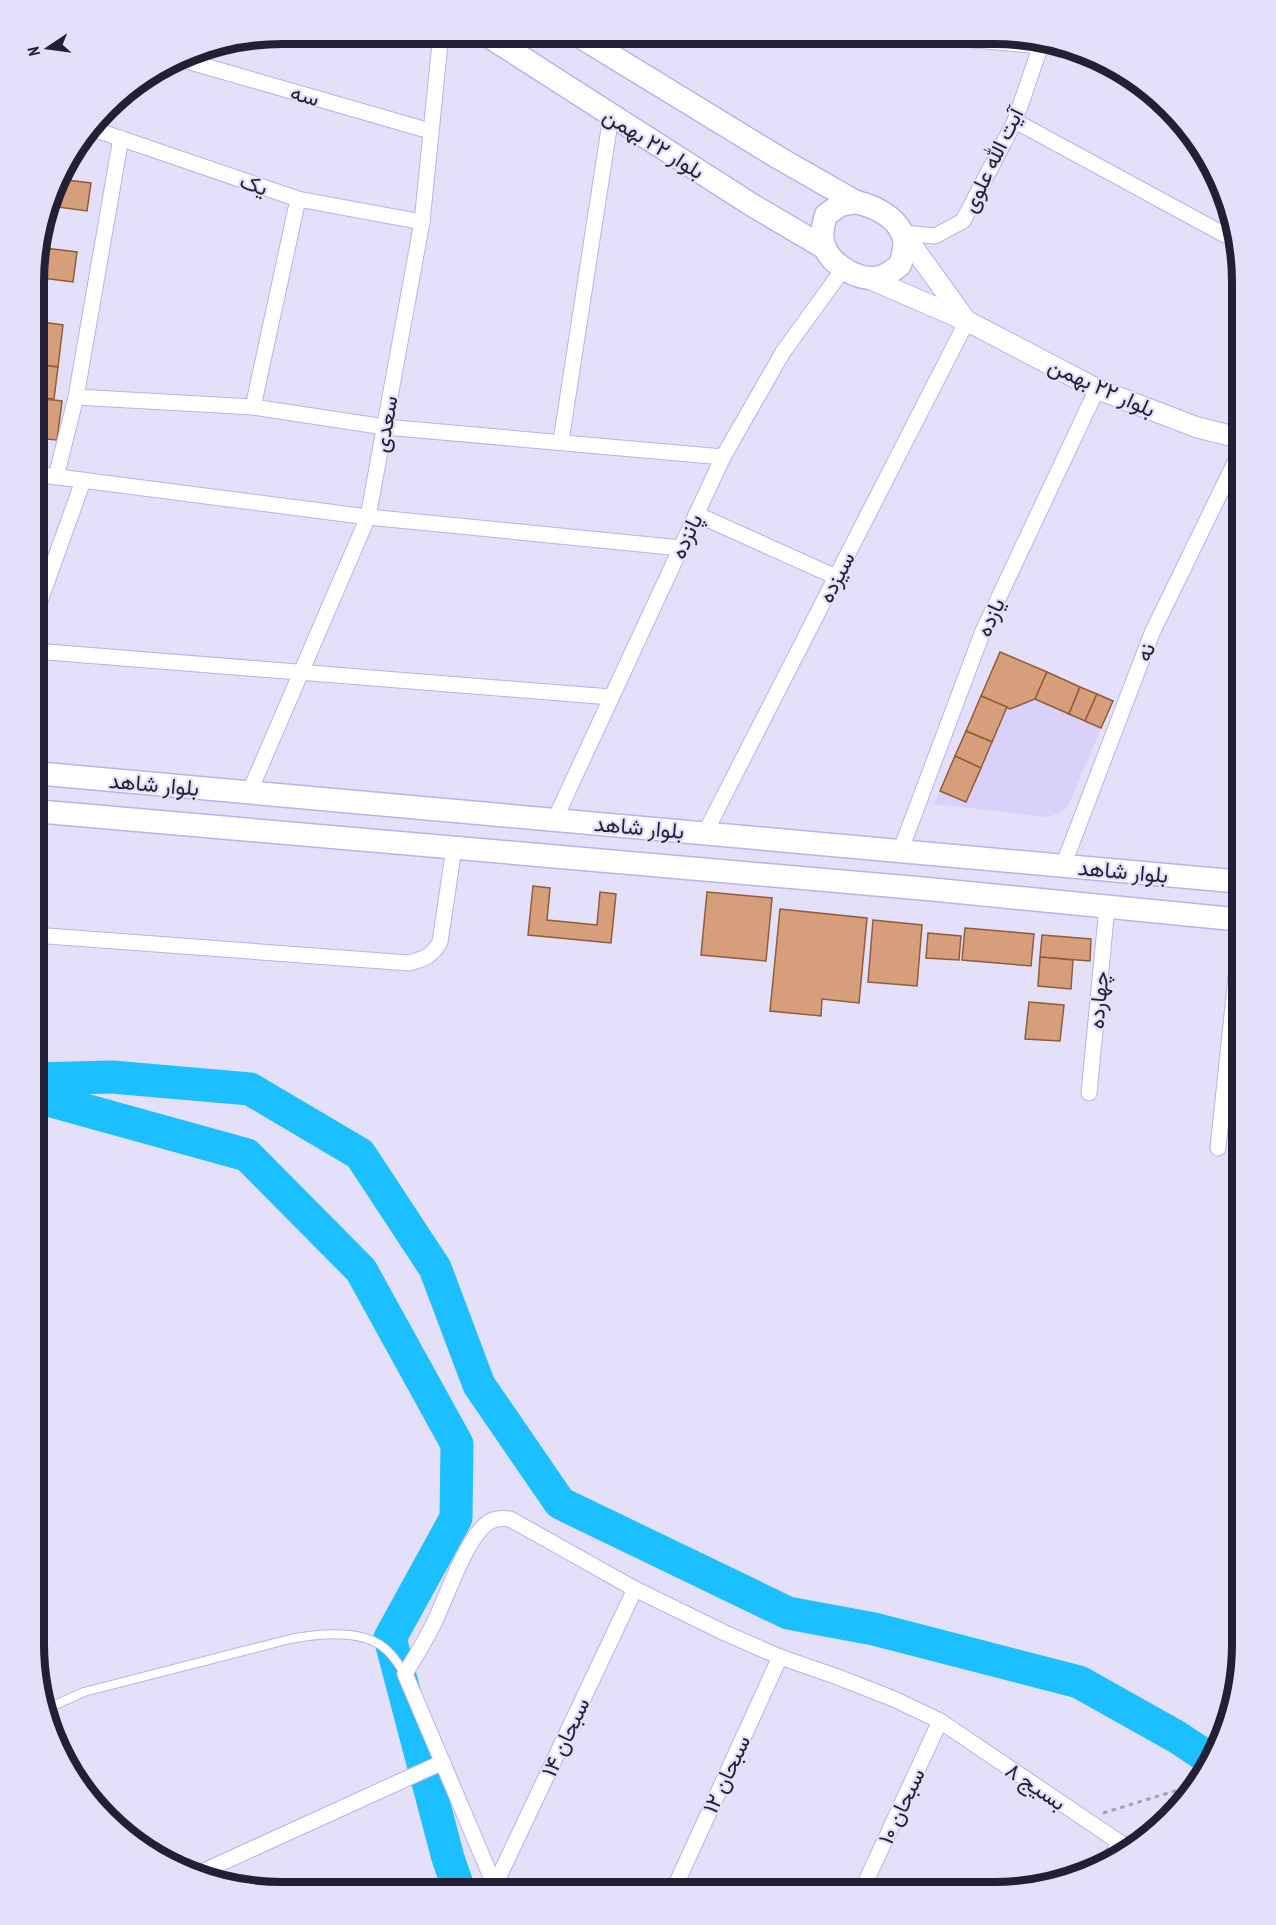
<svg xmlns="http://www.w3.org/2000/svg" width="1276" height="1925" font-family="'PT Sans Narrow',Vazirmatn,sans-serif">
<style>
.built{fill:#d8d2fa}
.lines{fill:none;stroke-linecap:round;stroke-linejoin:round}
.river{stroke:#1cbfff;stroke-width:33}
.building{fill:#d79e7b;stroke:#905c3a;stroke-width:1.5}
.service-casing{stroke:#bbb1ec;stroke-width:10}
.minor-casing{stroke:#bbb1ec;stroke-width:17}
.tertiary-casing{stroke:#bbb1ec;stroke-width:22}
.secondary-casing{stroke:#bbb1ec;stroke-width:25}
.path{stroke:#a39fb7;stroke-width:3;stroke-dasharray:4.5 4.5;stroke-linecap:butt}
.service{stroke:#fff;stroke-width:8}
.minor{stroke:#fff;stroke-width:15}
.tertiary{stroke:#fff;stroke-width:20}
.secondary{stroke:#fff;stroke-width:22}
.labels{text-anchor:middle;stroke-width:4.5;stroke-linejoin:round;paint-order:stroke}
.street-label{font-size:22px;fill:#231f35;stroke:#e4e0f9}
.rim{fill:none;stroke:#231f35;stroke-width:8}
</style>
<rect width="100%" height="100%" fill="#e4e0f9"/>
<!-- built -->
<polygon class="built" points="1000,652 1113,701 1067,808 1058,814 1046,817 934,804"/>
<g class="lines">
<!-- river -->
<g class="river">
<polyline points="34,1079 112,1077 250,1089 360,1154 435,1268 479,1385 560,1503 788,1613 874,1629 1079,1682 1177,1737 1207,1757"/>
<polyline points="34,1096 247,1155 361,1270 457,1444 456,1518 390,1638 448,1858 459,1890"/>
</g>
</g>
<!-- building -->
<g class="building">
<polygon points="59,179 91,183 87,211 50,206"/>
<polygon points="37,247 77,252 73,282 35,277"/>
<polygon points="35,321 63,325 58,367 35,364"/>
<polygon points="35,364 58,367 54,399 35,397"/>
<polygon points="35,398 62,401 57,440 35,438"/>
<polygon points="35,501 46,502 43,548 35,547"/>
<polygon points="1000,652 1047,672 1035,699 1010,709 981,696"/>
<polygon points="1047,672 1080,687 1069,714 1035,699"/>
<polygon points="1080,687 1097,694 1085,721 1069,714"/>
<polygon points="1097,694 1113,701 1101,728 1085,721"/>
<polygon points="981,696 1007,707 992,742 966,731"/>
<polygon points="966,731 992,742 981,768 955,756"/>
<polygon points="955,756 981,768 966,802 940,791"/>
<polygon points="533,886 550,888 547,920 597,925 600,892 616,894 611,943 528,935"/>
<polygon points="707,892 772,898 766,961 701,955"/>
<polygon points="780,909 867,918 859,1003 822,999 821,1016 770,1011"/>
<polygon points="873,920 922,925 917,986 868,982"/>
<polygon points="965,928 1034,934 1031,966 962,960"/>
<polygon points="928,933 961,936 959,960 926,958"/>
<polygon points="1042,935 1091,939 1090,961 1040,957"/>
<polygon points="1040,957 1073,960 1071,989 1038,986"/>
<polygon points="1029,1002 1064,1005 1060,1041 1025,1039"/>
</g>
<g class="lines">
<!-- service casing -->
<g class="service-casing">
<path id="service" d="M46 1709 84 1692 290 1639C315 1634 354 1630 377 1643 390 1650 397 1662 405 1674"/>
</g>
<!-- minor casing -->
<g class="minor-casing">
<g id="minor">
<polyline points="922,35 1040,46"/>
<polyline points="180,59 430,131"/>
<polyline points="1015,121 1225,235"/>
<polyline points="90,128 298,199 422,222"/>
<polyline points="903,233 935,236 963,221 1015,121 1043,39"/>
<polyline points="76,397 253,407 385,427 723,457"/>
<polyline points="253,407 298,199"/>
<polyline points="561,441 611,116"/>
<polyline points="35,474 368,517 681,548"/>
<polyline points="56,477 76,397 121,138"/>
<polyline points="696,514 836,577"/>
<polyline points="35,615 83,481"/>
<polyline points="35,651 611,697"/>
<polyline points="249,793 368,517 422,222 441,33"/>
<polyline points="555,819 723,457 783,352 844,268"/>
<polyline points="705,833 967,321"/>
<polyline points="900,852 983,631 1097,389"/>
<polyline points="1063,866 1152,633 1243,446"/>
<polyline points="1235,882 1243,860"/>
<path d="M34 935 409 963C424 959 432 956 440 942L454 848"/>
<polyline points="1089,1093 1107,907"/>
<polyline points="1218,1148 1242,920"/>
<polyline points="1109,1862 1119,1842"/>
<polyline points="195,1875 443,1762"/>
<polyline points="495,1885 635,1589"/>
<path d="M497 1891 405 1674C414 1658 425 1642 433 1625 446 1599 464 1544 484 1526 492 1518 500 1518 510 1519L635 1589 725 1633 780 1657 835 1676 894 1699 940 1721 1119 1842 1132 1849"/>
<polyline points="673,1891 780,1657"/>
<polyline points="861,1892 940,1721"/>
</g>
</g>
<!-- tertiary casing -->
<g class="tertiary-casing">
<g id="tertiary">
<polyline points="903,233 965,319"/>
<polyline points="870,279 967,321 1097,389 1196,427 1243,439"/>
</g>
</g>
<!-- secondary casing -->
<g class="secondary-casing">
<g id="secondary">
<polyline points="485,34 752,205 825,248"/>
<polyline points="576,34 779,158 856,202"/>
<path d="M856 202C872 206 894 215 902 233 907 242 903 256 900 265 891 272 882 279 871 278 854 278 831 263 825 248 820 237 823 226 826 215L840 205Z"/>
<polyline points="34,773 1243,882"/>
<polyline points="34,811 928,889 1243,920"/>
</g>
</g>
<!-- path -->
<polyline class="path" points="1103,1813 1178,1790 1200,1781"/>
<!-- service -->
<use href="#service" class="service"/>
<!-- minor -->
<use href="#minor" class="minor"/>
<!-- tertiary -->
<use href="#tertiary" class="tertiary"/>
<!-- secondary -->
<use href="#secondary" class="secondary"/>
</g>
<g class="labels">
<!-- street labels -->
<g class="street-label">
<text transform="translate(305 95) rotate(16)" y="8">سه</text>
<text transform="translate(654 143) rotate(32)" y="8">بلوار ۲۲ بهمن</text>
<text transform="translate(992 160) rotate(-64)" y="8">آیت الله علوی</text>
<text transform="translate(254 184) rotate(19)" y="8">یک</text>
<text transform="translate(1102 387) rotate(24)" y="8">بلوار ۲۲ بهمن</text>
<text transform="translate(385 424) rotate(-80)" y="8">سعدی</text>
<text transform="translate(686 536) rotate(-65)" y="8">پانزده</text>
<text transform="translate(836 577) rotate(-63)" y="8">سیزده</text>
<text transform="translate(990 617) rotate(-66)" y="8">یازده</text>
<text transform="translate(1145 652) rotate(-69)" y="8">نه</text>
<text transform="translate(154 784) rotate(5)" y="8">بلوار شاهد</text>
<text transform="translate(639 827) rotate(5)" y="8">بلوار شاهد</text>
<text transform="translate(1123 871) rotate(5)" y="8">بلوار شاهد</text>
<text transform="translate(1098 1000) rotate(-85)" y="8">چهارده</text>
<text transform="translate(565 1737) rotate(-65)" y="8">سبحان ۱۴</text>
<text transform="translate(726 1774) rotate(-65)" y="8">سبحان ۱۲</text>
<text transform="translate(1036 1786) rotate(34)" y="8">بسیج ۸</text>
<text transform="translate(901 1806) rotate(-65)" y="8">سبحان ۱۰</text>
</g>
</g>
<!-- crop -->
<path d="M0 0H1276V1925H0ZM282 44H994A238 238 0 0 1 1232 282V1644A238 238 0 0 1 994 1882H282A238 238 0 0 1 44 1644V282A238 238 0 0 1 282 44Z" fill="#e4e0f9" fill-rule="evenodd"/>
<path class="rim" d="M282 44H994A238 238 0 0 1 1232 282V1644A238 238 0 0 1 994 1882H282A238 238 0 0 1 44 1644V282A238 238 0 0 1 282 44Z"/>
<!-- north arrow -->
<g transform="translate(48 48) rotate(257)" stroke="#e4e0f9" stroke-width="4.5" paint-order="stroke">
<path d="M0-4.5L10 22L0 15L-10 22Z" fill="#231f35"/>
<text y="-9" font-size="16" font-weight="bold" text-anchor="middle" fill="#231f35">N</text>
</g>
</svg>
